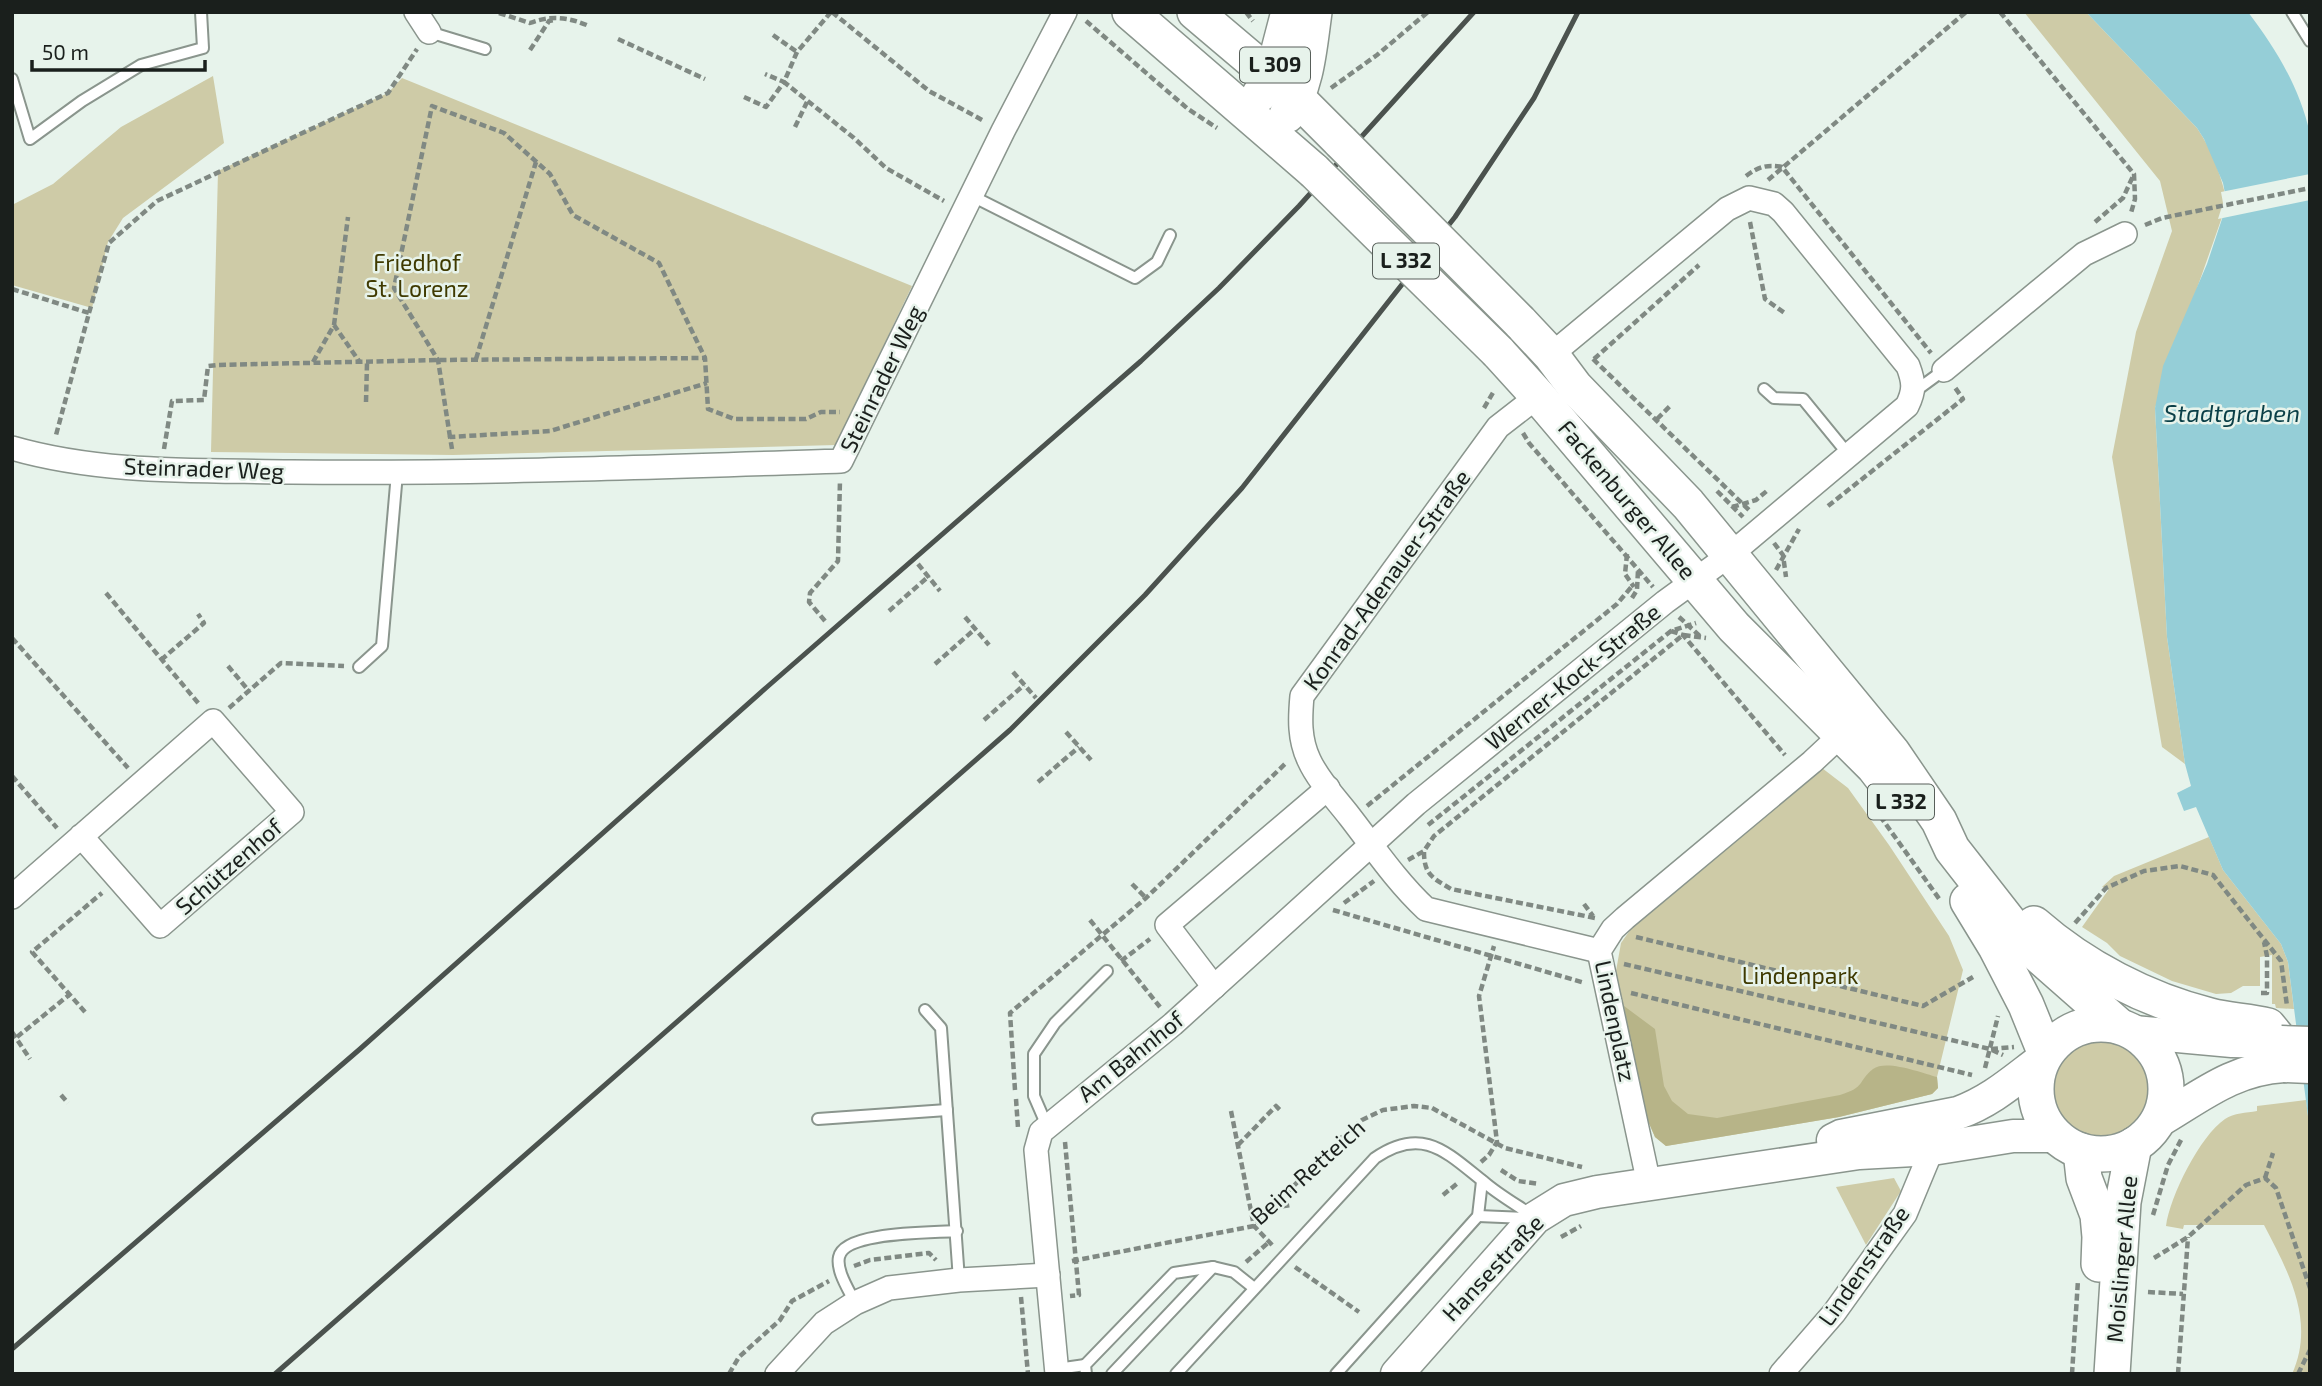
<svg xmlns="http://www.w3.org/2000/svg" width="2322" height="1386" font-family="'Exo 2',sans-serif">
<style>
.green{fill:#cecba7}
.forest{fill:#b7b488}
.water{fill:#95ced7}
.pier{fill:#e7f3eb}
.lines{fill:none;stroke-linecap:round;stroke-linejoin:round}
.lane-casing{stroke:#8a958d;stroke-width:14}
.street-casing{stroke:#8a958d;stroke-width:26}
.secondary-casing{stroke:#8a958d;stroke-width:35}
.primary-casing{stroke:#8a958d;stroke-width:38}
.path{stroke:#808983;stroke-width:4.5;stroke-dasharray:7 3.5;stroke-linecap:butt}
.lane{stroke:#fff;stroke-width:10}
.street{stroke:#fff;stroke-width:23}
.secondary{stroke:#fff;stroke-width:32}
.primary{stroke:#fff;stroke-width:35}
.rail{stroke:#4b524e;stroke-width:5}
.secondary-bridge-casing{stroke:#8a958d;stroke-width:35;stroke-linecap:butt}
.primary-bridge-casing{stroke:#8a958d;stroke-width:38;stroke-linecap:butt}
.secondary-bridge{stroke:#fff;stroke-width:32}
.primary-bridge{stroke:#fff;stroke-width:35}
.labels{text-anchor:middle;stroke-width:5;stroke-linejoin:round;paint-order:stroke}
.shield{fill:#e7f3eb;stroke:#585f5a;stroke-width:2}
.shield-label{font-size:21px;font-weight:bold;fill:#1a1f1c}
.park-label{font-size:23px;fill:#3f3a01;stroke:#e7f3eb}
.street-label{font-size:23px;fill:#1a1f1c;stroke:#e7f3eb}
.water-label{font-size:24px;font-style:italic;fill:#0a3f47;stroke:#e7f3eb}
</style>
<rect width="100%" height="100%" fill="#e7f3eb"/>
<!-- green -->
<g class="green">
<path d="M2024 12H2086L2197 128C2212 150 2222 177 2227 203L2155 408 2167 637 2185 764 2162 747 2112 457 2136 332 2172 231 2160 181Z"/>
<polygon points="213,76 224,143 123,218 108,242 92,308 12,285 12,205 53,184 121,127"/>
<polygon points="402,78 912,286 836,445 453,455 211,452 218,171 388,93"/>
<polygon points="1822,768 1848,788 1889,845 1949,936 1963,970 1937,1077 1938,1088 1932,1094 1839,1117 1666,1146 1655,1137 1645,1114 1616,971 1621,943 1633,926"/>
<polygon points="2209,837 2223,870 2281,944 2288,962 2294,1009 2276,1008 2275,1004 2272,1004 2272,955 2260,957 2260,986 2243,986 2231,993 2216,994 2172,981 2120,956 2107,943 2082,927 2109,889 2102,887 2114,876"/>
<circle cx="2101" cy="1088" r="49"/>
<path d="M2306 1100 2310 1132V1374H2292C2316 1321 2288 1271 2264 1225H2184L2183 1229 2166 1226C2170 1196 2200 1136 2225 1119 2234 1113 2246 1113 2257 1111V1106Z"/>
<polygon points="1894,1178 1901,1191 1866,1245 1836,1187"/>
</g>
<!-- forest -->
<path class="forest" d="M1624 1006 1655 1029 1664 1086 1672 1101 1688 1114 1717 1118 1840 1095C1866 1087 1857 1082 1873 1069 1886 1059 1922 1073 1937 1077L1938 1088 1932 1094 1839 1117 1666 1146 1655 1137 1645 1114Z"/>
<!-- water -->
<path class="water" d="M2086 12H2248C2276 49 2300 88 2310 134V1132L2288 962 2281 944 2223 870 2196 807 2184 811 2177 793 2191 786 2185 764 2167 637 2155 408 2163 366 2207 264 2227 204 2223 183 2204 139 2197 128Z"/>
<!-- pier -->
<polygon class="pier" points="2310,174 2310,200 2218,219 2223,203 2221,192"/>
<g class="lines">
<!-- lane casing -->
<g class="lane-casing">
<g id="lane">
<polyline points="2292,12 2310,41"/>
<polyline points="429,32 485,49"/>
<polyline points="12,79 30,139 82,101 141,65 203,48 201,12"/>
<polyline points="972,196 1135,278 1157,262 1170,235"/>
<polyline points="1764,389 1774,398 1803,399 1848,454"/>
<polyline points="1914,392 1944,370"/>
<polyline points="359,667 382,646 397,473"/>
<polyline points="925,1010 941,1028 959,1280"/>
<polyline points="818,1119 947,1110"/>
<polyline points="1047,1126 1034,1096 1034,1054 1055,1023 1107,971"/>
<polyline points="1478,1216 1529,1218"/>
<path d="M855 1303C849 1290 836 1271 839 1257 844 1231 933 1233 957 1231"/>
<polyline points="1057,1369 1085,1365"/>
<polyline points="1086,1374 1085,1365 1174,1273 1213,1267 1234,1272 1254,1288"/>
<polyline points="1112,1374 1213,1267"/>
<path d="M1176 1374 1375 1158C1423 1125 1447 1153 1484 1182 1499 1195 1517 1205 1533 1216"/>
<polyline points="1336,1374 1478,1216 1482,1181"/>
</g>
</g>
<!-- street casing -->
<g class="street-casing">
<g id="street">
<polyline points="416,12 429,32"/>
<polyline points="1944,370 2084,254 2125,234"/>
<path d="M1538 396 1498 427 1302 696C1300 718 1299 739 1309 760 1318 780 1336 799 1350 817 1374 848 1397 882 1426 909L1599 951"/>
<path d="M12 448C102 474 198 470 291 472 474 474 658 467 841 461L1003 131 1065 12"/>
<polyline points="12,897 213,721 292,812 160,926 81,836"/>
<polyline points="1214,987 1167,925 1328,788"/>
<polyline points="1649,1184 1599,951 1613,929 1625,918 1812,762 1842,734"/>
<polyline points="777,1374 824,1323 855,1303 889,1288 959,1280 1048,1275"/>
<path d="M1057 1374 1036 1150 1041 1132 1173 1024 1416 804 1665 602 1731 554 1907 406C1915 390 1914 382 1908 366L1783 212 1774 204 1749 198 1727 209 1551 355"/>
<polyline points="1781,1374 1834,1313 1905,1214 1932,1149"/>
</g>
</g>
<!-- secondary casing -->
<g class="secondary-casing">
<g id="secondary">
<polyline points="2134,1032 2232,1041 2281,1042"/>
<path d="M2157 1122C2200 1097 2232 1069 2284 1066"/>
<path d="M1833 1140 1841 1136 1958 1113C1991 1101 2013 1081 2041 1060"/>
<polyline points="1397,1374 1535,1218 1564,1200 1597,1192 1859,1153 1932,1149 2013,1136 2055,1136"/>
</g>
</g>
<!-- primary casing -->
<g class="primary-casing">
<g id="primary">
<polyline points="1130,12 1314,171"/>
<polyline points="1195,12 1298,99 1341,142"/>
<polyline points="1260,94 1272,77 1289,12"/>
<path d="M1287 115C1307 85 1309 47 1314 12"/>
<polyline points="1520,322 1551,355 1575,387 1688,504 1892,752 1939,821 1952,849 2027,945 2119,1026"/>
<polyline points="1498,352 1538,396 1734,627 1874,767 1891,789"/>
<polyline points="1968,901 1996,947 2026,1005 2045,1052"/>
<path d="M2034 924C2083 967 2146 1000 2210 1016 2229 1021 2249 1021 2268 1026L2281 1042"/>
<circle cx="2101" cy="1089" r="65"/>
<polyline points="2081,1151 2084,1178 2098,1215 2100,1237 2099,1264"/>
<polyline points="2112,1374 2123,1202 2134,1145"/>
</g>
</g>
<!-- path -->
<g class="path">
<polyline points="831,12 797,52 784,82 854,138 886,168 944,201"/>
<polyline points="832,12 929,91 984,121"/>
<polyline points="1246,12 1253,21"/>
<polyline points="2000,12 2134,174 2135,199 2131,213"/>
<path d="M499 13 530 23C551 15 568 17 589 26"/>
<polyline points="1086,21 1188,109 1217,128"/>
<polyline points="773,35 797,52"/>
<polyline points="618,39 705,79"/>
<polyline points="530,50 549,21 554,20"/>
<polyline points="1331,88 1377,55 1428,12"/>
<polyline points="744,97 766,107 784,82 765,74"/>
<polyline points="795,127 807,102"/>
<path d="M1746 176C1758 167 1767 164 1782 167L1931 353"/>
<polyline points="1768,180 1966,12"/>
<polyline points="1750,222 1765,299 1786,314"/>
<polyline points="2095,222 2123,198 2134,174"/>
<polyline points="2145,225 2162,218 2310,188"/>
<polyline points="12,289 89,313 56,435"/>
<polyline points="89,313 109,243 157,201 388,93 417,49"/>
<polyline points="334,325 348,217"/>
<polyline points="476,359 536,162"/>
<polyline points="1593,359 1750,511"/>
<polyline points="1594,359 1699,265"/>
<polyline points="313,362 334,325 359,361"/>
<polyline points="366,402 367,363"/>
<polyline points="1484,408 1494,391"/>
<polyline points="1657,419 1670,406"/>
<polyline points="1523,433 1529,443 1653,587"/>
<polyline points="450,437 438,360 394,288 432,106 504,133 550,174 573,215 659,263 705,358"/>
<polyline points="164,449 172,401 204,400 208,366 217,365 438,360 705,358 708,409 734,419 806,419 821,412 840,412"/>
<polyline points="452,449 450,437 550,431 707,383"/>
<polyline points="1717,491 1743,517"/>
<polyline points="1828,506 1963,399 1954,386"/>
<polyline points="1732,507 1756,500 1768,490"/>
<polyline points="1774,543 1783,555 1786,577"/>
<polyline points="1627,554 1625,574 1634,587"/>
<polyline points="918,564 940,591"/>
<polyline points="1776,570 1799,529"/>
<polyline points="106,593 199,704"/>
<polyline points="1632,598 1637,590 1638,570"/>
<polyline points="889,611 929,576"/>
<polyline points="965,617 989,645"/>
<polyline points="1679,617 1701,637"/>
<polyline points="825,621 809,602 810,593 838,561 840,480"/>
<polyline points="1671,631 1683,635 1785,755"/>
<polyline points="12,638 128,768"/>
<polyline points="161,660 204,623 198,614"/>
<polyline points="935,664 975,629"/>
<polyline points="228,666 249,691"/>
<polyline points="1013,672 1036,698"/>
<polyline points="229,708 281,663 344,666"/>
<polyline points="984,720 1024,685"/>
<polyline points="1066,732 1091,760"/>
<polyline points="12,776 57,828"/>
<polyline points="1038,782 1079,747"/>
<polyline points="1367,806 1617,604 1633,585"/>
<polyline points="1880,816 1940,900"/>
<polyline points="1428,825 1671,631 1696,623"/>
<path d="M1424 852C1424 875 1433 878 1451 889L1595 918"/>
<polyline points="1408,860 1424,851 1434,836 1683,635 1706,638"/>
<polyline points="1132,884 1146,898"/>
<polyline points="1344,903 1374,881"/>
<polyline points="1584,904 1593,916"/>
<polyline points="1333,910 1585,983"/>
<polyline points="1090,920 1160,1007"/>
<polyline points="2075,923 2106,888 2144,871 2180,866 2213,875 2281,961 2287,1006"/>
<polyline points="1636,937 1923,1006 1973,977"/>
<polyline points="1121,961 1150,939"/>
<polyline points="1624,964 1990,1049 2003,1055"/>
<polyline points="1631,993 1972,1075"/>
<polyline points="2261,993 2267,993 2267,956 2264,942"/>
<polyline points="85,1012 32,952 102,893"/>
<polyline points="12,1032 30,1059"/>
<polyline points="17,1037 69,995"/>
<polyline points="1991,1049 2014,1047"/>
<polyline points="1985,1068 1998,1016"/>
<polyline points="1015,1090 1010,1013 1146,898 1286,763"/>
<polyline points="61,1095 68,1103"/>
<polyline points="1016,1099 1018,1128"/>
<polyline points="1231,1111 1254,1226 1274,1247"/>
<polyline points="1341,1138 1349,1144"/>
<polyline points="1065,1142 1079,1295 1070,1296"/>
<polyline points="1238,1145 1276,1106 1280,1110"/>
<polyline points="1481,1162 1489,1155 1497,1142 1479,996 1494,946"/>
<polyline points="1501,1170 1518,1181 1539,1184"/>
<polyline points="2265,1178 2273,1153"/>
<polyline points="1443,1195 1459,1182"/>
<polyline points="1272,1208 1291,1205"/>
<polyline points="2153,1215 2168,1165 2182,1138"/>
<polyline points="1561,1237 1581,1226"/>
<polyline points="2154,1258 2188,1237 2246,1185 2265,1178 2276,1188 2310,1288"/>
<polyline points="1072,1261 1254,1226 1341,1138 1362,1120 1383,1110 1414,1106 1432,1108 1505,1148 1582,1167"/>
<polyline points="1246,1262 1269,1242"/>
<polyline points="854,1266 870,1260 929,1253 936,1260"/>
<polyline points="1295,1267 1359,1312"/>
<polyline points="2148,1292 2183,1294"/>
<polyline points="1021,1297 1028,1374"/>
<polyline points="729,1374 739,1357 780,1320 792,1301 829,1281"/>
<polyline points="2072,1374 2078,1280"/>
<polyline points="2178,1374 2188,1237"/>
<polyline points="2298,1374 2310,1350"/>
</g>
<!-- lane -->
<use href="#lane" class="lane"/>
<!-- street -->
<use href="#street" class="street"/>
<!-- secondary -->
<use href="#secondary" class="secondary"/>
<!-- primary -->
<use href="#primary" class="primary"/>
<!-- rail -->
<g class="rail">
<polyline points="12,1349 360,1049 767,687 1141,361 1219,288 1299,206 1474,12"/>
<polyline points="275,1374 1010,730 1145,595 1242,488 1455,217 1534,98 1578,12"/>
</g>
<!-- secondary-bridge casing -->
<g class="secondary-bridge-casing">
<g id="secondary-bridge">
<polyline points="2281,1042 2310,1043"/>
<polyline points="2284,1066 2310,1067"/>
</g>
</g>
<!-- primary-bridge casing -->
<g class="primary-bridge-casing">
<g id="primary-bridge">
<polyline points="1341,142 1520,322"/>
<polyline points="1314,171 1498,352"/>
</g>
</g>
<!-- secondary-bridge -->
<use href="#secondary-bridge" class="secondary-bridge"/>
<!-- primary-bridge -->
<use href="#primary-bridge" class="primary-bridge"/>
</g>
<g class="labels">
<!-- shield labels -->
<g class="shield">
<rect x="1240" y="47.5" width="70" height="35" rx="5"/>
<rect x="1373" y="243.5" width="66" height="35" rx="5"/>
<rect x="1868" y="784.5" width="66" height="35" rx="5"/>
</g>
<g class="shield-label">
<text x="1275" y="72">L 309</text>
<text x="1406" y="268">L 332</text>
<text x="1901" y="809">L 332</text>
</g>
<!-- park labels -->
<g class="park-label">
<text x="417" y="271">Friedhof<tspan x="417" dy="26">St. Lorenz</tspan></text>
<text x="1800" y="984">Lindenpark</text>
</g>
<!-- street labels -->
<g class="street-label">
<text transform="translate(882 379) rotate(-64)" y="8">Steinrader Weg</text>
<text transform="translate(204 469) rotate(2)" y="8">Steinrader Weg</text>
<text transform="translate(1627 500) rotate(50)" y="8">Fackenburger Allee</text>
<text transform="translate(1387 580) rotate(-54)" y="8">Konrad-Adenauer-Straße</text>
<text transform="translate(1573 677) rotate(-39)" y="8">Werner-Kock-Straße</text>
<text transform="translate(229 867) rotate(-41)" y="8">Schützenhof</text>
<text transform="translate(1615 1021) rotate(78)" y="8">Lindenplatz</text>
<text transform="translate(1131 1057) rotate(-39)" y="8">Am Bahnhof</text>
<text transform="translate(1308 1172) rotate(-42)" y="8">Beim Retteich</text>
<text transform="translate(2122 1259) rotate(-85)" y="8">Moislinger Allee</text>
<text transform="translate(1864 1266) rotate(-55)" y="8">Lindenstraße</text>
<text transform="translate(1493 1268) rotate(-47)" y="8">Hansestraße</text>
</g>
<!-- water labels -->
<g class="water-label">
<text x="2232" y="422">Stadtgraben</text>
</g>
</g>
<!-- border -->
<rect width="2322" height="1386" fill="none" stroke="#1a1f1c" stroke-width="28"/>
<!-- scale -->
<path d="M32 60v10h173v-10" fill="none" stroke="#1a1f1c" stroke-width="3.5"/>
<text x="42" y="60" font-size="21" fill="#1a1f1c" stroke="#e7f3eb" stroke-width="5" paint-order="stroke">50 m</text>
</svg>
